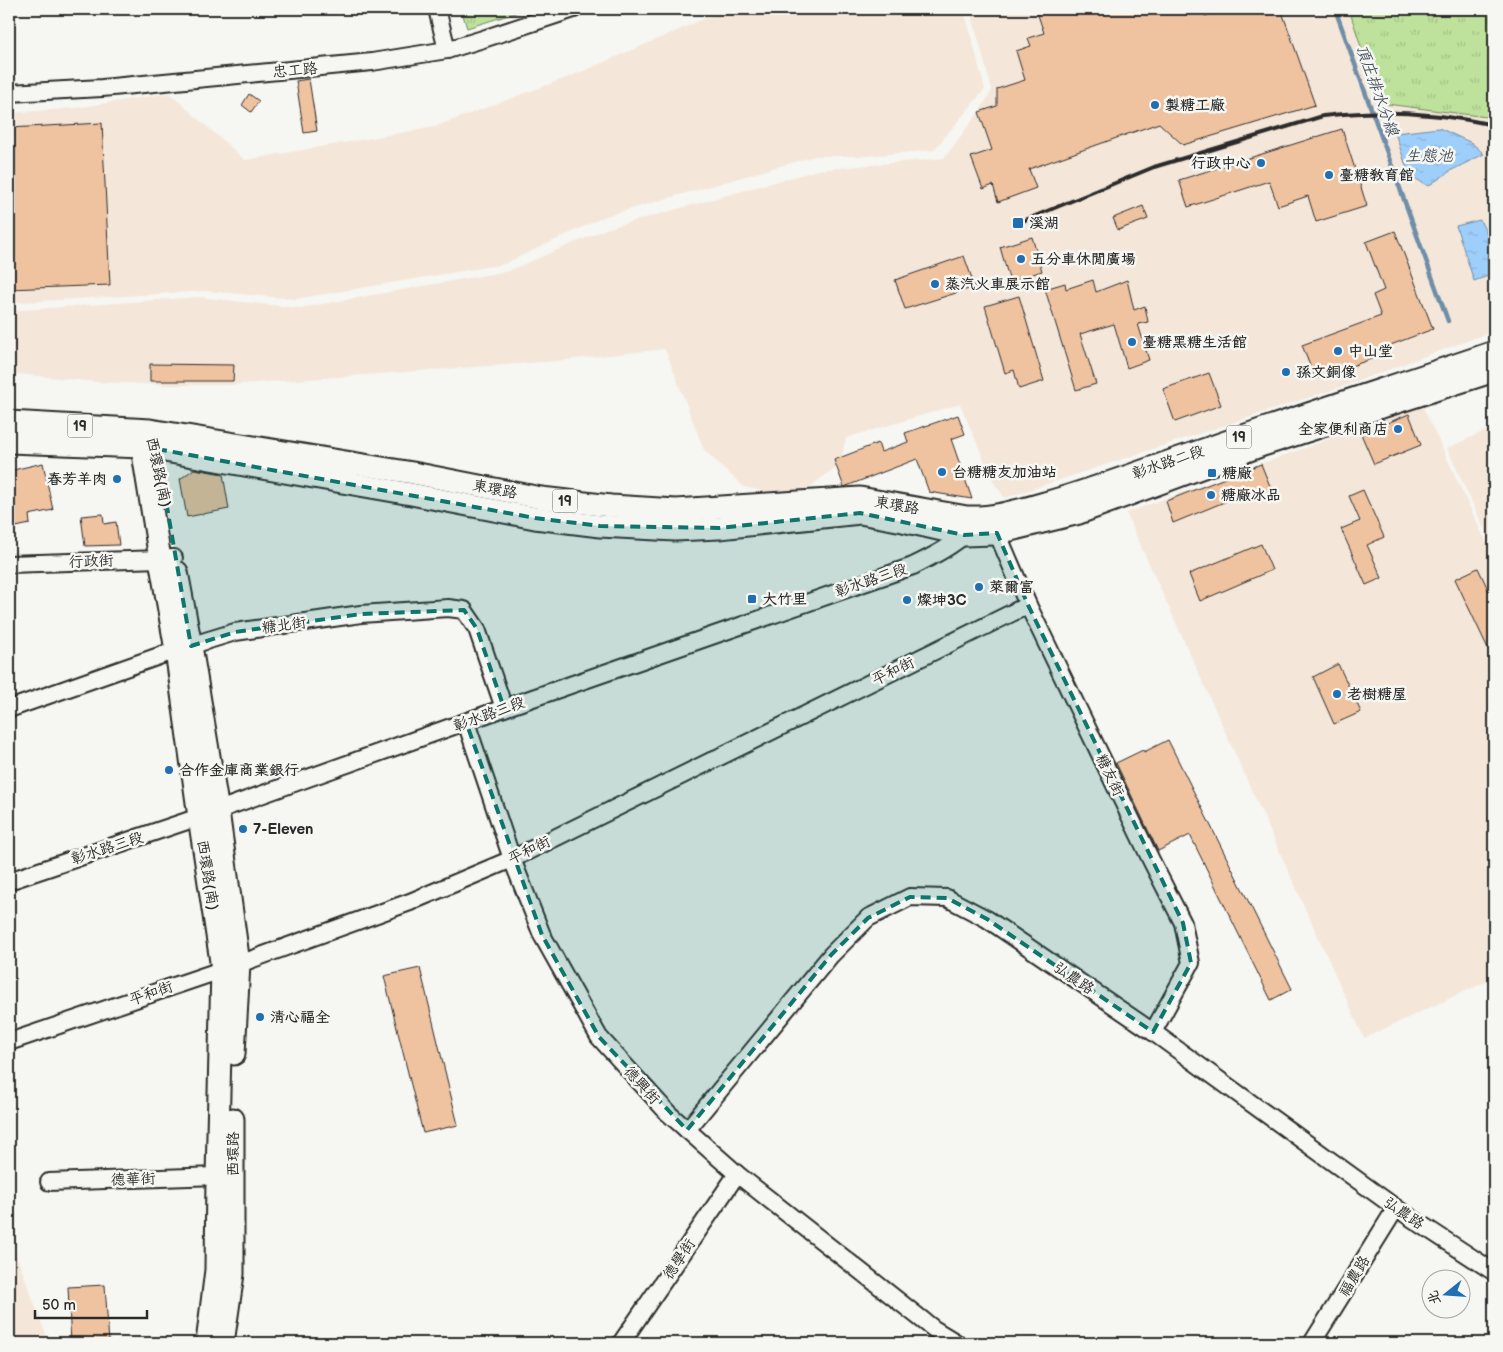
<svg xmlns="http://www.w3.org/2000/svg" width="1503" height="1352" font-family="'Balsamiq Sans','LXGW WenKai TC',sans-serif">
<style>
.built{fill:#f4e7d9}
.park{fill:url(#park-tufts);stroke:#748663}
.water{fill:url(#water-ripples);stroke:#708da7}
.lines{fill:none;stroke-linecap:round;stroke-linejoin:round}
.stream{stroke:#708da7;stroke-width:4.5}
.building{fill:#f0c3a0;stroke:#2b2b2b}
.minor-casing{stroke:#2b2b2b;stroke-width:20}
.major-casing{stroke:#2b2b2b;stroke-width:25}
.minor{stroke:#f6f6f2;stroke-width:16}
.major{stroke:#f6f6f2;stroke-width:21}
.rail{stroke:#2b2b2b;stroke-width:4}
.marked{fill:#0f766e;fill-opacity:0.2;stroke:#0f766e;stroke-width:4;stroke-dasharray:10 6;stroke-linejoin:round}
.poi-dot{fill:#1f6fb2;stroke:#f6f6f2;stroke-width:2}
.labels{text-anchor:middle;stroke-width:5;stroke-linejoin:round;paint-order:stroke}
.shield{fill:#f6f6f2;stroke:#686867;stroke-width:1}
.shield-label{font-size:14px;font-weight:bold;fill:#2b2b2b}
.street-label{font-size:15px;fill:#2b2b2b;stroke:#f6f6f2}
.poi-label{font-size:15px;font-weight:bold;fill:#2b2b2b;stroke:#f6f6f2;text-anchor:start}
.water-label{font-size:16px;font-style:italic;fill:#48545f;stroke:#f6f6f2}
</style>
<defs>
<pattern id="park-tufts" width="24" height="20" patternUnits="userSpaceOnUse" patternTransform="scale(1.25)"><rect width="24" height="20" fill="#bee19b"/><path d="M3 7l-1-3M5 7V3M7 7l1-3M15 17l-1-3M17 17v-4M19 17l1-3" fill="none" stroke="#a3c186"/></pattern>
<pattern id="water-ripples" width="26" height="14" patternUnits="userSpaceOnUse" patternTransform="scale(1.25)"><rect width="26" height="14" fill="#9ecefa"/><path d="M2 4q2-2 4 0t4 0M15 11q2-2 4 0t4 0" fill="none" stroke="#88b1d6"/></pattern>
</defs>
<rect width="100%" height="100%" fill="#f6f6f2"/>
<filter id="ink" filterUnits="userSpaceOnUse"><feTurbulence type="fractalNoise" baseFrequency=".02" numOctaves="2"/><feDisplacementMap in="SourceGraphic" scale="10" xChannelSelector="R" yChannelSelector="G"/><feConvolveMatrix kernelMatrix="1 2 1 2 8 2 1 2 1" color-interpolation-filters="sRGB"/></filter>
<g filter="url(#ink)">
<!-- built -->
<g class="built">
<polygon points="727,9 964,9 985,89 934,150 868,156 815,156 606,216 504,264 295,299 206,291 9,303 9,113 76,108 169,93 245,160 434,127 574,75"/>
<polygon points="970,9 1349,9 1379,103 1494,111 1494,331 1344,386 1005,498 994,483 960,404 846,438 840,464 808,488 795,492 772,493 744,487 704,450 665,349 556,361 228,385 172,385 97,382 9,373 9,311 198,297 300,308 508,271 609,228 818,170 944,158 979,112 992,90"/>
<polygon points="1422,405 1494,559 1494,978 1364,1038 1126,513"/>
<polygon points="1494,427 1494,550 1447,448"/>
<polygon points="9,1235 49,1343 9,1343"/>
</g>
<!-- park -->
<g class="park">
<polygon points="461,9 528,9 467,28"/>
<polygon points="1349,9 1494,9 1494,118 1379,103"/>
</g>
<!-- water -->
<g class="water">
<polygon points="1439,128 1472,143 1484,154 1452,170 1428,186 1409,175 1395,133"/>
<polygon points="1480,220 1489,238 1494,234 1494,274 1474,281 1456,226"/>
</g>
<g class="lines">
<!-- stream -->
<polyline class="stream" points="1335,9 1448,321"/>
</g>
<!-- building -->
<g class="building">
<polygon points="1036,9 1203,9 1205,16 1225,9 1281,9 1315,105 1183,145 1159,123 1029,169 1036,188 998,202 993,185 983,189 971,157 992,150 979,112 997,106 997,89 1025,80 1016,51 1031,46 1028,38 1044,33"/>
<polygon points="309,79 317,131 304,133 296,81"/>
<polygon points="249,94 259,101 251,112 242,105"/>
<polygon points="102,123 110,285 9,289 9,128"/>
<polygon points="1342,129 1367,206 1316,222 1308,196 1278,206 1269,181 1188,207 1179,180"/>
<polygon points="1143,206 1148,219 1118,230 1113,218"/>
<polygon points="1395,231 1433,329 1372,352 1374,358 1315,379 1302,345 1381,316 1373,295 1384,290 1366,242"/>
<polygon points="1032,237 1042,271 1010,282 1000,247"/>
<polygon points="964,256 975,287 905,309 895,280"/>
<polygon points="1093,280 1096,292 1127,280 1134,310 1145,306 1148,322 1138,324 1149,360 1127,368 1114,324 1080,334 1096,384 1076,390 1045,289 1065,283 1066,289"/>
<polygon points="1019,296 1044,381 1019,389 1014,370 1005,373 985,306"/>
<polygon points="150,364 234,365 233,381 150,381"/>
<polygon points="1209,373 1221,405 1175,422 1163,389"/>
<polygon points="1409,414 1421,445 1374,464 1361,434"/>
<polygon points="958,415 965,434 951,439 972,499 929,492 917,459 844,487 834,460 878,443 881,452 908,442 905,433"/>
<polygon points="43,463 53,510 29,515 30,524 16,527 9,491 9,471"/>
<polygon points="1261,464 1272,491 1255,498 1251,491 1173,523 1166,501"/>
<polygon points="194,469 223,474 229,509 187,517 180,479"/>
<polygon points="1363,490 1384,537 1367,545 1382,578 1366,585 1341,529 1360,521 1349,496"/>
<polygon points="103,514 104,524 116,522 119,545 85,546 81,516"/>
<polygon points="1261,544 1272,570 1200,601 1189,574"/>
<polygon points="1478,568 1494,602 1494,661 1455,579"/>
<polygon points="1338,664 1361,712 1334,724 1313,677"/>
<polygon points="1168,740 1292,989 1271,1000 1190,835 1158,851 1116,763 1143,750 1144,752"/>
<polygon points="420,968 458,1125 423,1133 384,976"/>
<polygon points="105,1285 109,1343 71,1343 68,1287"/>
</g>
<g class="lines">
<!-- minor casing -->
<g class="minor-casing">
<g id="minor">
<polyline points="437,9 447,50"/>
<polyline points="9,93 102,88 372,62 447,50 483,39 574,9"/>
<polyline points="993,523 1028,605 1151,860 1183,923 1191,963 1153,1032"/>
<polyline points="9,564 160,559 174,558"/>
<polyline points="9,709 176,650 235,632 361,614 448,608 464,610 477,629 504,708"/>
<polyline points="466,722 512,859 542,935 599,1037 668,1113 737,1174 934,1329 957,1343"/>
<path d="M9 881 199 817 504 708 913 566C933 556 953 546 970 530"/>
<polyline points="9,1042 239,964 410,902 512,859 1028,605"/>
<polyline points="687,1130 831,955 868,918 910,897 947,898 987,919 1153,1032 1396,1208 1494,1272"/>
<polyline points="49,1182 217,1176"/>
<polyline points="621,1343 737,1174"/>
<polyline points="1312,1343 1396,1208"/>
</g>
</g>
<!-- major casing -->
<g class="major-casing">
<g id="major">
<path d="M9 422 150 430 413 473 541 498 611 506 676 510 860 498 967 517C993 518 1016 511 1041 504 1096 489 1149 468 1203 450 1299 416 1397 385 1494 352"/>
<polyline points="148,434 142,447 160,559 176,650 199,817 222,968 217,1176 216,1270 207,1343"/>
<polyline points="9,442 142,447 411,494 535,518 600,526 675,530 719,528 860,513 903,521 964,535 994,534 1079,513 1263,445 1494,371"/>
<polyline points="177,572 191,646 218,811 239,964 234,1054"/>
<polyline points="223,1343 233,1274 233,1119"/>
</g>
</g>
<!-- minor -->
<use href="#minor" class="minor"/>
<!-- major -->
<use href="#major" class="major"/>
<!-- rail -->
<path class="rail" d="M1018 223 1154 167 1323 116C1379 109 1438 113 1494 125"/>
</g>
</g>
<!-- marked area -->
<path class="marked" d="M157 449 535 518 600 526 719 528 860 513 964 535 997 533 1028 605 1183 923 1191 963 1153 1032 987 919 947 898 910 897 868 918 831 955 687 1130 599 1037 542 935 466 722 504 708 477 629 464 610 361 614 235 632 191 646Z"/>
<!-- markers -->
<g class="poi-dot">
<circle cx="1155" cy="105" r="5"/>
<circle cx="1261" cy="163" r="5"/>
<circle cx="1329" cy="175" r="5"/>
<rect x="1012" y="217" width="12" height="12" rx="2.5"/>
<circle cx="1021" cy="259" r="5"/>
<circle cx="935" cy="284" r="5"/>
<circle cx="1132" cy="342" r="5"/>
<circle cx="1338" cy="351" r="5"/>
<circle cx="1286" cy="372" r="5"/>
<circle cx="1398" cy="429" r="5"/>
<circle cx="942" cy="472" r="5"/>
<rect x="1207" y="468" width="10" height="10" rx="2.5"/>
<circle cx="117" cy="479" r="5"/>
<circle cx="1211" cy="495" r="5"/>
<circle cx="979" cy="587" r="5"/>
<rect x="747" y="594" width="10" height="10" rx="2.5"/>
<circle cx="907" cy="600" r="5"/>
<circle cx="1337" cy="694" r="5"/>
<circle cx="169" cy="770" r="5"/>
<circle cx="243" cy="829" r="5"/>
<circle cx="260" cy="1017" r="5"/>
</g>
<g class="labels">
<!-- shield labels -->
<g class="shield">
<rect x="67.5" y="414.5" width="25" height="23" rx="4"/>
<rect x="1226.5" y="425.5" width="25" height="23" rx="4"/>
<rect x="552.5" y="489.5" width="25" height="23" rx="4"/>
</g>
<g class="shield-label">
<text x="80" y="431">19</text>
<text x="1239" y="442">19</text>
<text x="565" y="506">19</text>
</g>
<!-- street labels -->
<g class="street-label">
<text transform="translate(295 70) rotate(-5)" y="5">忠工路</text>
<text transform="translate(1168 462) rotate(-19)" y="5">彰水路二段</text>
<text transform="translate(159 472) rotate(78)" y="5">西環路(南)</text>
<text transform="translate(495 489) rotate(11)" y="5">東環路</text>
<text transform="translate(897 505) rotate(10)" y="5">東環路</text>
<text transform="translate(91 561) rotate(-2)" y="5">行政街</text>
<text transform="translate(871 580) rotate(-19)" y="5">彰水路三段</text>
<text transform="translate(284 625) rotate(-8)" y="5">糖北街</text>
<text transform="translate(893 671) rotate(-26)" y="5">平和街</text>
<text transform="translate(489 714) rotate(-20)" y="5">彰水路三段</text>
<text transform="translate(1110 775) rotate(64)" y="5">糖友街</text>
<text transform="translate(107 848) rotate(-18)" y="5">彰水路三段</text>
<text transform="translate(529 850) rotate(-26)" y="5">平和街</text>
<text transform="translate(208 875) rotate(81)" y="5">西環路(南)</text>
<text transform="translate(1074 978) rotate(34)" y="5">弘農路</text>
<text transform="translate(151 993) rotate(-19)" y="5">平和街</text>
<text transform="translate(642 1085) rotate(48)" y="5">德興街</text>
<text transform="translate(233 1154) rotate(-90)" y="5">西環路</text>
<text transform="translate(133 1179) rotate(-2)" y="5">德華街</text>
<text transform="translate(1404 1213) rotate(34)" y="5">弘農路</text>
<text transform="translate(679 1259) rotate(-56)" y="5">德學街</text>
<text transform="translate(1354 1276) rotate(-59)" y="5">福農路</text>
</g>
<!-- poi labels -->
<g class="poi-label">
<text x="1165" y="110">製糖工廠</text>
<text x="1251" y="168" text-anchor="end">行政中心</text>
<text x="1339" y="180">臺糖教育館</text>
<text x="1029" y="228">溪湖</text>
<text x="1031" y="264">五分車休閒廣場</text>
<text x="945" y="289">蒸汽火車展示館</text>
<text x="1142" y="347">臺糖黑糖生活館</text>
<text x="1348" y="356">中山堂</text>
<text x="1296" y="377">孫文銅像</text>
<text x="1388" y="434" text-anchor="end">全家便利商店</text>
<text x="952" y="477">台糖糖友加油站</text>
<text x="1222" y="478">糖廠</text>
<text x="107" y="484" text-anchor="end">春芳羊肉</text>
<text x="1221" y="500">糖廠冰品</text>
<text x="989" y="592">萊爾富</text>
<text x="762" y="604">大竹里</text>
<text x="917" y="605">燦坤3C</text>
<text x="1347" y="699">老樹糖屋</text>
<text x="179" y="775">合作金庫商業銀行</text>
<text x="253" y="834">7-Eleven</text>
<text x="270" y="1022">清心福全</text>
</g>
<!-- water labels -->
<g class="water-label">
<text transform="translate(1378 90) rotate(70)" y="6">頂庄排水分線</text>
<text x="1429" y="161">生態池</text>
</g>
</g>
<!-- margin -->
<rect width="1503" height="1352" fill="none" stroke="#f6f6f2" stroke-width="30"/>
<rect x="15" y="15" width="1473" height="1322" fill="none" stroke="#2b2b2b" stroke-width="2" filter="url(#ink)"/>
<!-- north arrow -->
<g transform="translate(1446 1294) rotate(253)"><circle r="24" fill="#f6f6f2" stroke="#a5a5a2"/>
<path d="M0-4L9 19L0 12L-9 19Z" fill="#1f6fb2"/>
<text y="-8" font-size="14" font-weight="bold" text-anchor="middle" fill="#2b2b2b">北</text>
</g>
<!-- scale -->
<path d="M35 1310v8h112v-8" fill="none" stroke="#2b2b2b" stroke-width="2.5"/>
<text x="42" y="1310" font-size="15" fill="#2b2b2b" stroke="#f6f6f2" stroke-width="4" paint-order="stroke">50 m</text>
</svg>
